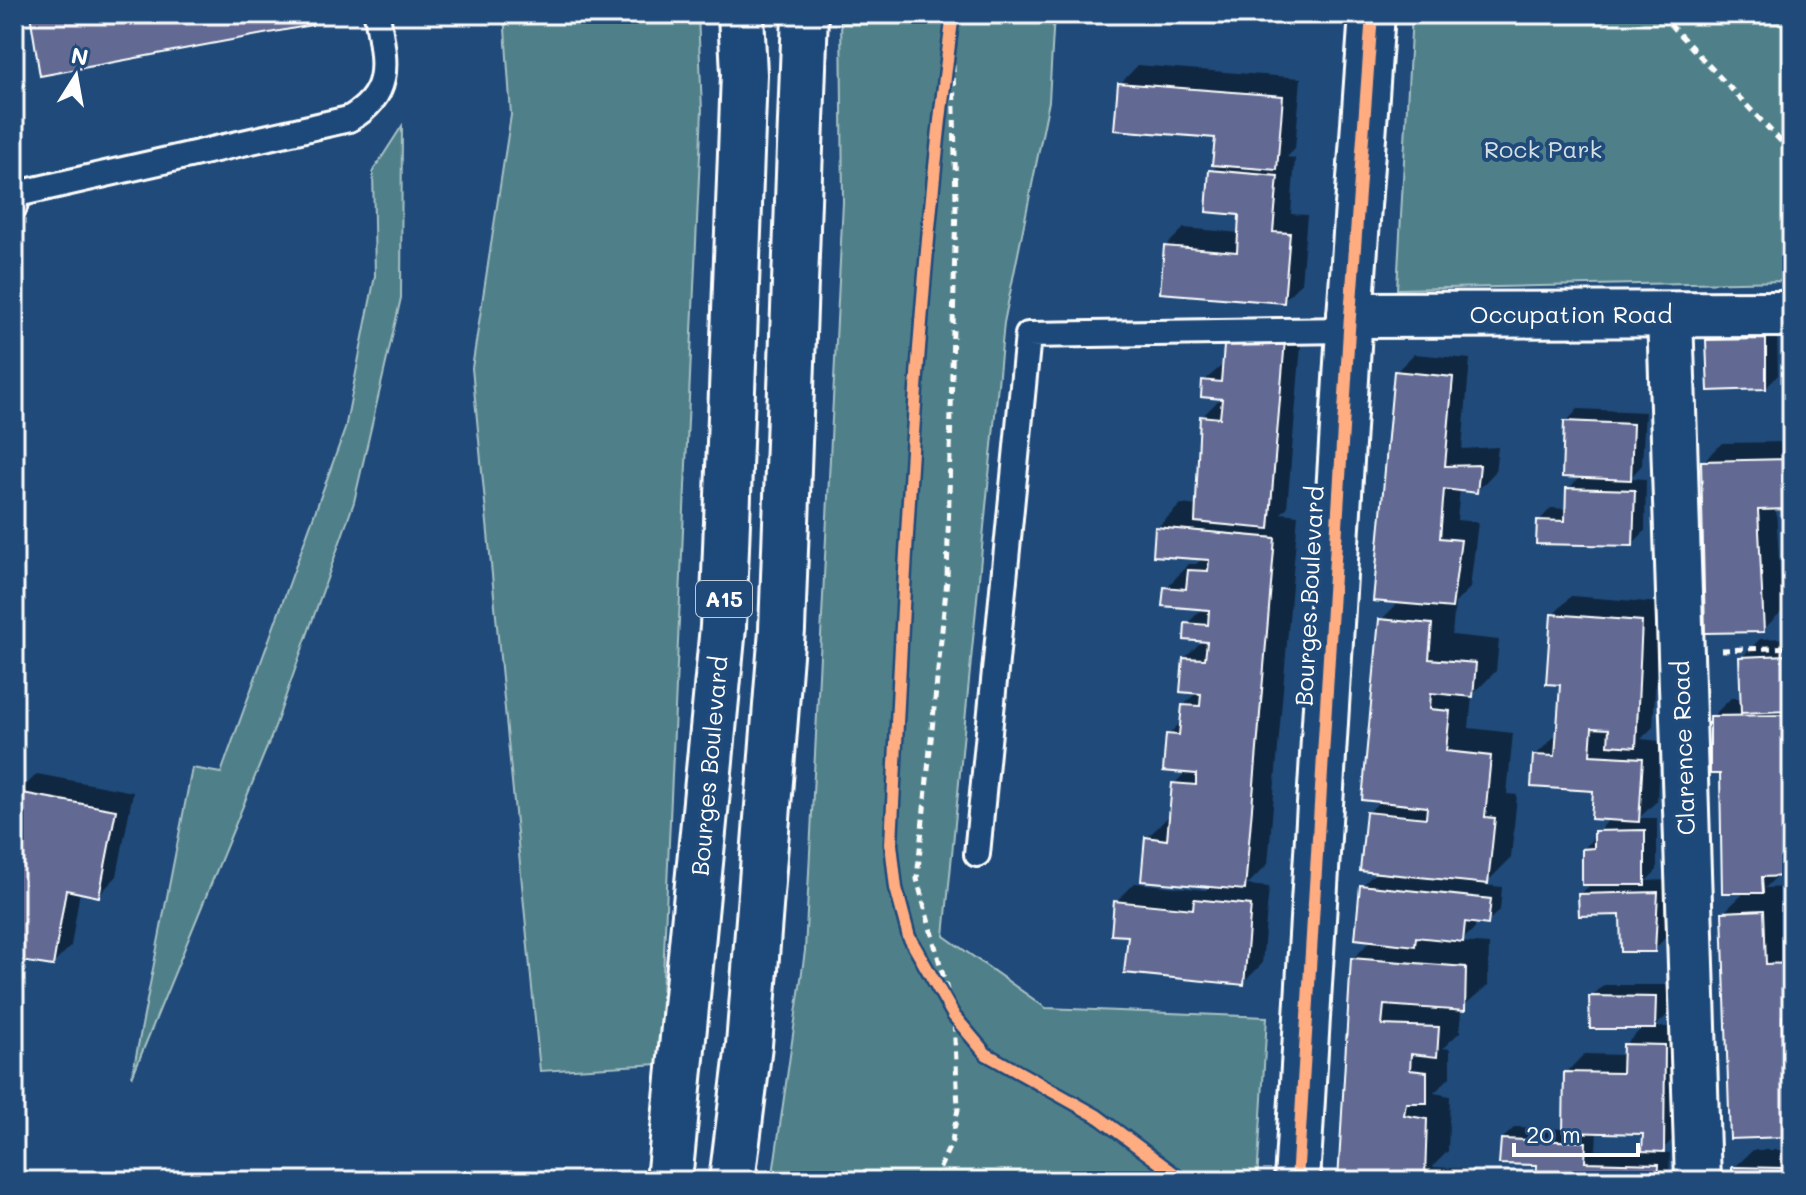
<svg xmlns="http://www.w3.org/2000/svg" width="1806" height="1195" font-family="Mali,sans-serif">
<style>
.green{fill:#50808a;stroke:#a8c0c4;stroke-width:2}
.shadow{fill:#0007;fill-rule:evenodd}
.building{fill:#626b94;stroke:#fff;stroke-width:2}
.lines{fill:none;stroke-linecap:round;stroke-linejoin:round}
.service-casing{stroke:#fff;stroke-width:30}
.minor-casing{stroke:#fff;stroke-width:50}
.primary-casing{stroke:#fff;stroke-width:50}
.path{stroke:#fff;stroke-width:5;stroke-dasharray:8 6;stroke-linecap:butt}
.service{stroke:#1f4a7a;stroke-width:24}
.minor{stroke:#1f4a7a;stroke-width:44}
.primary{stroke:#1f4a7a;stroke-width:44}
.cycleway-casing{stroke:#1f4a7a;stroke-width:17}
.cycleway{stroke:#ffac80;stroke-width:12}
.labels{text-anchor:middle;stroke-width:8;stroke-linejoin:round;paint-order:stroke}
.shield{fill:#1f4a7a;stroke:#bcc9d7;stroke-width:2}
.shield-label{font-size:22px;font-weight:bold;fill:#fff}
.park-label{font-size:24px;fill:#d3dfe2;stroke:#1f4a7a}
.street-label{font-size:24px;fill:#fff;stroke:#1f4a7a}
</style>
<rect width="100%" height="100%" fill="#1f4a7a"/>
<filter id="ink" filterUnits="userSpaceOnUse"><feTurbulence type="fractalNoise" baseFrequency=".0125" numOctaves="2"/><feDisplacementMap in="SourceGraphic" scale="16" xChannelSelector="R" yChannelSelector="G"/><feConvolveMatrix kernelMatrix="1 2 1 2 8 2 1 2 1" color-interpolation-filters="sRGB"/></filter>
<g filter="url(#ink)">
<!-- green -->
<g class="green">
<polygon points="504,14 698,14 702,110 659,1064 540,1071 472,368 511,115"/>
<polygon points="841,14 1054,14 1049,101 1004,323 944,936 1046,1008 1267,1017 1257,1181 772,1181 805,951 843,202"/>
<polygon points="1412,14 1792,14 1792,281 1397,289"/>
<polygon points="402,126 401,298 354,502 272,735 132,1077 192,768 221,773 345,429 375,276 373,171"/>
</g>
<!-- shadow -->
<g class="shadow">
<polygon points="32,14 320,14 311,23"/>
<polygon points="1138,65 1301,78 1295,149 1287,157 1295,158 1291,214 1307,215 1301,283 1283,301 1166,246 1184,228 1240,233 1242,214 1211,171 1219,164 1217,136 1120,84"/>
<polygon points="1246,317 1303,322 1287,508 1281,513 1298,515 1268,864 1247,885 1269,887 1262,964 1243,983 1130,934 1116,902 1135,883 1206,890 1211,885 1147,838 1171,814 1174,784 1187,771 1168,735 1182,721 1183,706 1197,692 1184,659 1203,640 1187,624 1204,607 1166,588 1189,564 1196,564 1203,558 1157,528 1181,504 1198,506 1202,417 1222,397 1204,381 1225,363 1227,335"/>
<polygon points="1777,327 1778,375 1766,388 1708,341 1721,328"/>
<polygon points="1414,354 1470,359 1462,449 1498,447 1495,472 1477,491 1460,489 1457,520 1478,522 1470,588 1455,603 1452,635 1499,640 1496,671 1472,695 1469,728 1513,733 1507,794 1517,795 1511,858 1484,885 1502,887 1500,910 1487,922 1475,921 1475,928 1460,942 1489,944 1488,985 1461,1008 1460,1032 1443,1048 1450,1049 1450,1077 1434,1093 1450,1096 1448,1151 1432,1167 1469,1169 1468,1181 1340,1181 1353,959 1372,939 1362,886 1377,871 1368,813 1381,800 1381,620 1399,602 1396,372"/>
<polygon points="1578,409 1645,412 1642,465 1630,478 1646,479 1645,531 1632,544 1539,521 1551,508 1568,509 1568,489 1581,476 1566,422"/>
<polygon points="1792,442 1792,507 1776,507 1782,611 1763,630 1703,462 1722,443"/>
<polygon points="1571,596 1660,603 1653,727 1641,739 1660,741 1657,801 1639,818 1657,818 1657,870 1646,881 1669,880 1666,937 1654,950 1622,913 1580,895 1592,883 1584,849 1610,818 1595,789 1535,756 1554,737 1558,737 1562,683 1553,615"/>
<polygon points="1792,638 1792,874 1778,875 1765,888 1787,887 1789,941 1792,941 1792,1129 1786,1135 1724,912 1746,891 1712,717 1731,698 1742,698 1741,658 1760,639"/>
<polygon points="37,774 133,792 117,876 99,895 80,891 71,946 53,964 14,958 14,804 18,793"/>
<path d="M1604 985H1667V1015L1655 1027H1683L1681 1131 1660 1152 1670 1153 1669 1181H1538L1539 1163 1502 1139 1515 1127 1565 1129 1566 1073 1584 1054 1625 1055V1045L1643 1027 1591 997ZM1597 1131 1645 1132 1644 1152 1596 1150Z"/>
<polygon points="1753,1150 1792,1150 1792,1181 1734,1181 1734,1168"/>
</g>
<!-- building -->
<g class="building">
<polygon points="30,14 310,14 312,25 40,76"/>
<polygon points="1118,83 1283,96 1277,170 1212,165 1215,138 1114,130"/>
<polygon points="1209,170 1278,176 1273,232 1290,233 1284,303 1160,293 1164,246 1237,252 1239,215 1206,212"/>
<polygon points="1225,334 1285,340 1269,529 1195,522 1200,416 1220,418 1222,399 1201,397 1202,380 1221,382"/>
<polygon points="1766,339 1766,389 1708,391 1706,340"/>
<polygon points="1394,371 1453,377 1445,466 1480,465 1477,493 1444,489 1440,538 1461,540 1452,608 1373,601"/>
<polygon points="1564,421 1633,424 1631,480 1562,477"/>
<polygon points="1792,459 1792,509 1758,510 1764,632 1705,633 1701,461"/>
<polygon points="1566,488 1635,490 1633,546 1536,544 1537,520 1565,521"/>
<polygon points="1155,527 1275,538 1245,890 1141,881 1145,837 1167,840 1172,783 1196,785 1196,774 1163,771 1166,734 1179,735 1182,705 1200,706 1201,694 1180,692 1183,658 1205,659 1207,642 1184,640 1185,623 1208,625 1209,610 1162,606 1164,587 1186,589 1188,570 1208,571 1209,560 1153,556"/>
<polygon points="1551,614 1642,621 1636,747 1608,745 1609,729 1592,728 1590,755 1643,758 1639,822 1591,819 1593,791 1531,787 1533,755 1555,756 1560,685 1546,684"/>
<polygon points="1379,619 1432,624 1429,659 1476,663 1473,697 1431,693 1430,709 1450,711 1446,751 1491,756 1485,817 1495,818 1488,884 1360,871 1366,812 1426,818 1427,807 1362,800"/>
<polygon points="1792,655 1792,711 1741,713 1739,657"/>
<polygon points="1792,715 1792,876 1762,877 1763,893 1722,893 1720,774 1710,774 1710,716"/>
<polygon points="17,792 116,810 99,897 66,890 53,966 14,960"/>
<polygon points="1645,830 1645,885 1582,885 1582,849 1594,848 1594,831"/>
<polygon points="1360,885 1491,899 1488,925 1465,922 1463,942 1416,937 1415,946 1355,939"/>
<polygon points="1658,892 1655,952 1621,952 1620,915 1579,916 1578,894"/>
<polygon points="1194,899 1251,905 1244,985 1124,973 1128,936 1111,935 1114,901 1193,909"/>
<polygon points="1764,910 1766,964 1792,963 1792,1016 1782,1016 1782,1037 1792,1037 1792,1072 1788,1072 1789,1083 1792,1083 1792,1124 1786,1124 1786,1137 1730,1139 1722,912"/>
<polygon points="1351,958 1466,967 1465,1011 1384,1005 1382,1025 1439,1027 1437,1057 1411,1054 1410,1070 1427,1072 1427,1103 1406,1103 1404,1115 1427,1119 1425,1177 1405,1175 1404,1181 1338,1181"/>
<polygon points="1589,996 1656,997 1655,1029 1590,1029"/>
<polygon points="1623,1044 1665,1045 1664,1152 1642,1151 1643,1134 1563,1132 1564,1072 1622,1073"/>
<polygon points="1501,1139 1586,1142 1585,1162 1659,1164 1658,1181 1536,1181 1537,1165 1499,1164"/>
<polygon points="1732,1167 1784,1168 1784,1178 1792,1178 1792,1181 1732,1181"/>
</g>
<g class="lines">
<!-- service casing -->
<g class="service-casing">
<g id="service">
<path d="M14 207 17 194 349 119C395 93 384 59 377 14"/>
<polyline points="977,854 1028,335 1349,330"/>
</g>
</g>
<!-- minor casing -->
<g class="minor-casing">
<g id="minor">
<polyline points="1350,315 1792,314"/>
<polyline points="1670,315 1698,1181"/>
<polyline points="1297,1181 1349,330 1372,14"/>
</g>
</g>
<!-- primary casing -->
<g class="primary-casing">
<g id="primary">
<polyline points="669,1181 723,627 744,74 741,14"/>
<polyline points="732,1181 749,1045 782,630 805,14"/>
</g>
</g>
<!-- path -->
<g class="path">
<polyline points="1660,14 1792,153"/>
<polyline points="1721,650 1792,647"/>
<polyline points="934,1181 952,1141 958,1109 954,1016 917,879 947,580 956,202 952,20"/>
</g>
<!-- service -->
<use href="#service" class="service"/>
<!-- minor -->
<use href="#minor" class="minor"/>
<!-- primary -->
<use href="#primary" class="primary"/>
<!-- cycleway casing -->
<g class="cycleway-casing">
<g id="cycleway">
<path d="M953 14C916 289 905 567 891 844L896 888 909 937 954 1016 986 1054 1097 1116 1184 1181"/>
<polyline points="1297,1181 1349,330 1372,14"/>
</g>
</g>
<!-- cycleway -->
<use href="#cycleway" class="cycleway"/>
</g>
</g>
<g class="labels">
<!-- shield labels -->
<rect class="shield" x="696" y="581" width="56" height="36" rx="6"/>
<g class="shield-label">
<text x="724" y="607">A15</text>
</g>
<!-- park labels -->
<g class="park-label">
<text x="1543" y="158">Rock Park</text>
</g>
<!-- street labels -->
<g class="street-label">
<text x="1571" y="323">Occupation Road</text>
<text transform="translate(1310 596) rotate(-87)" y="8">Bourges Boulevard</text>
<text transform="translate(1684 748) rotate(-92)" y="8">Clarence Road</text>
<text transform="translate(710 766) rotate(-85)" y="8">Bourges Boulevard</text>
</g>
</g>
<!-- margin -->
<rect width="1806" height="1195" fill="none" stroke="#1f4a7a" stroke-width="48"/>
<rect x="24" y="24" width="1758" height="1147" fill="none" stroke="#fff" stroke-width="3" filter="url(#ink)"/>
<!-- north arrow -->
<g transform="translate(76 76) rotate(11)" stroke="#1f4a7a" stroke-width="6" paint-order="stroke">
<path d="M0-6L14 30L0 20L-14 30Z" fill="#ffffff"/>
<text y="-12" font-size="22" font-weight="bold" text-anchor="middle" fill="#ffffff">N</text>
</g>
<!-- scale -->
<path d="M1514 1143v12h124v-12" fill="none" stroke="#ffffff" stroke-width="4"/>
<text x="1526" y="1143" font-size="24" fill="#ffffff" stroke="#1f4a7a" stroke-width="6" paint-order="stroke">20 m</text>
</svg>
